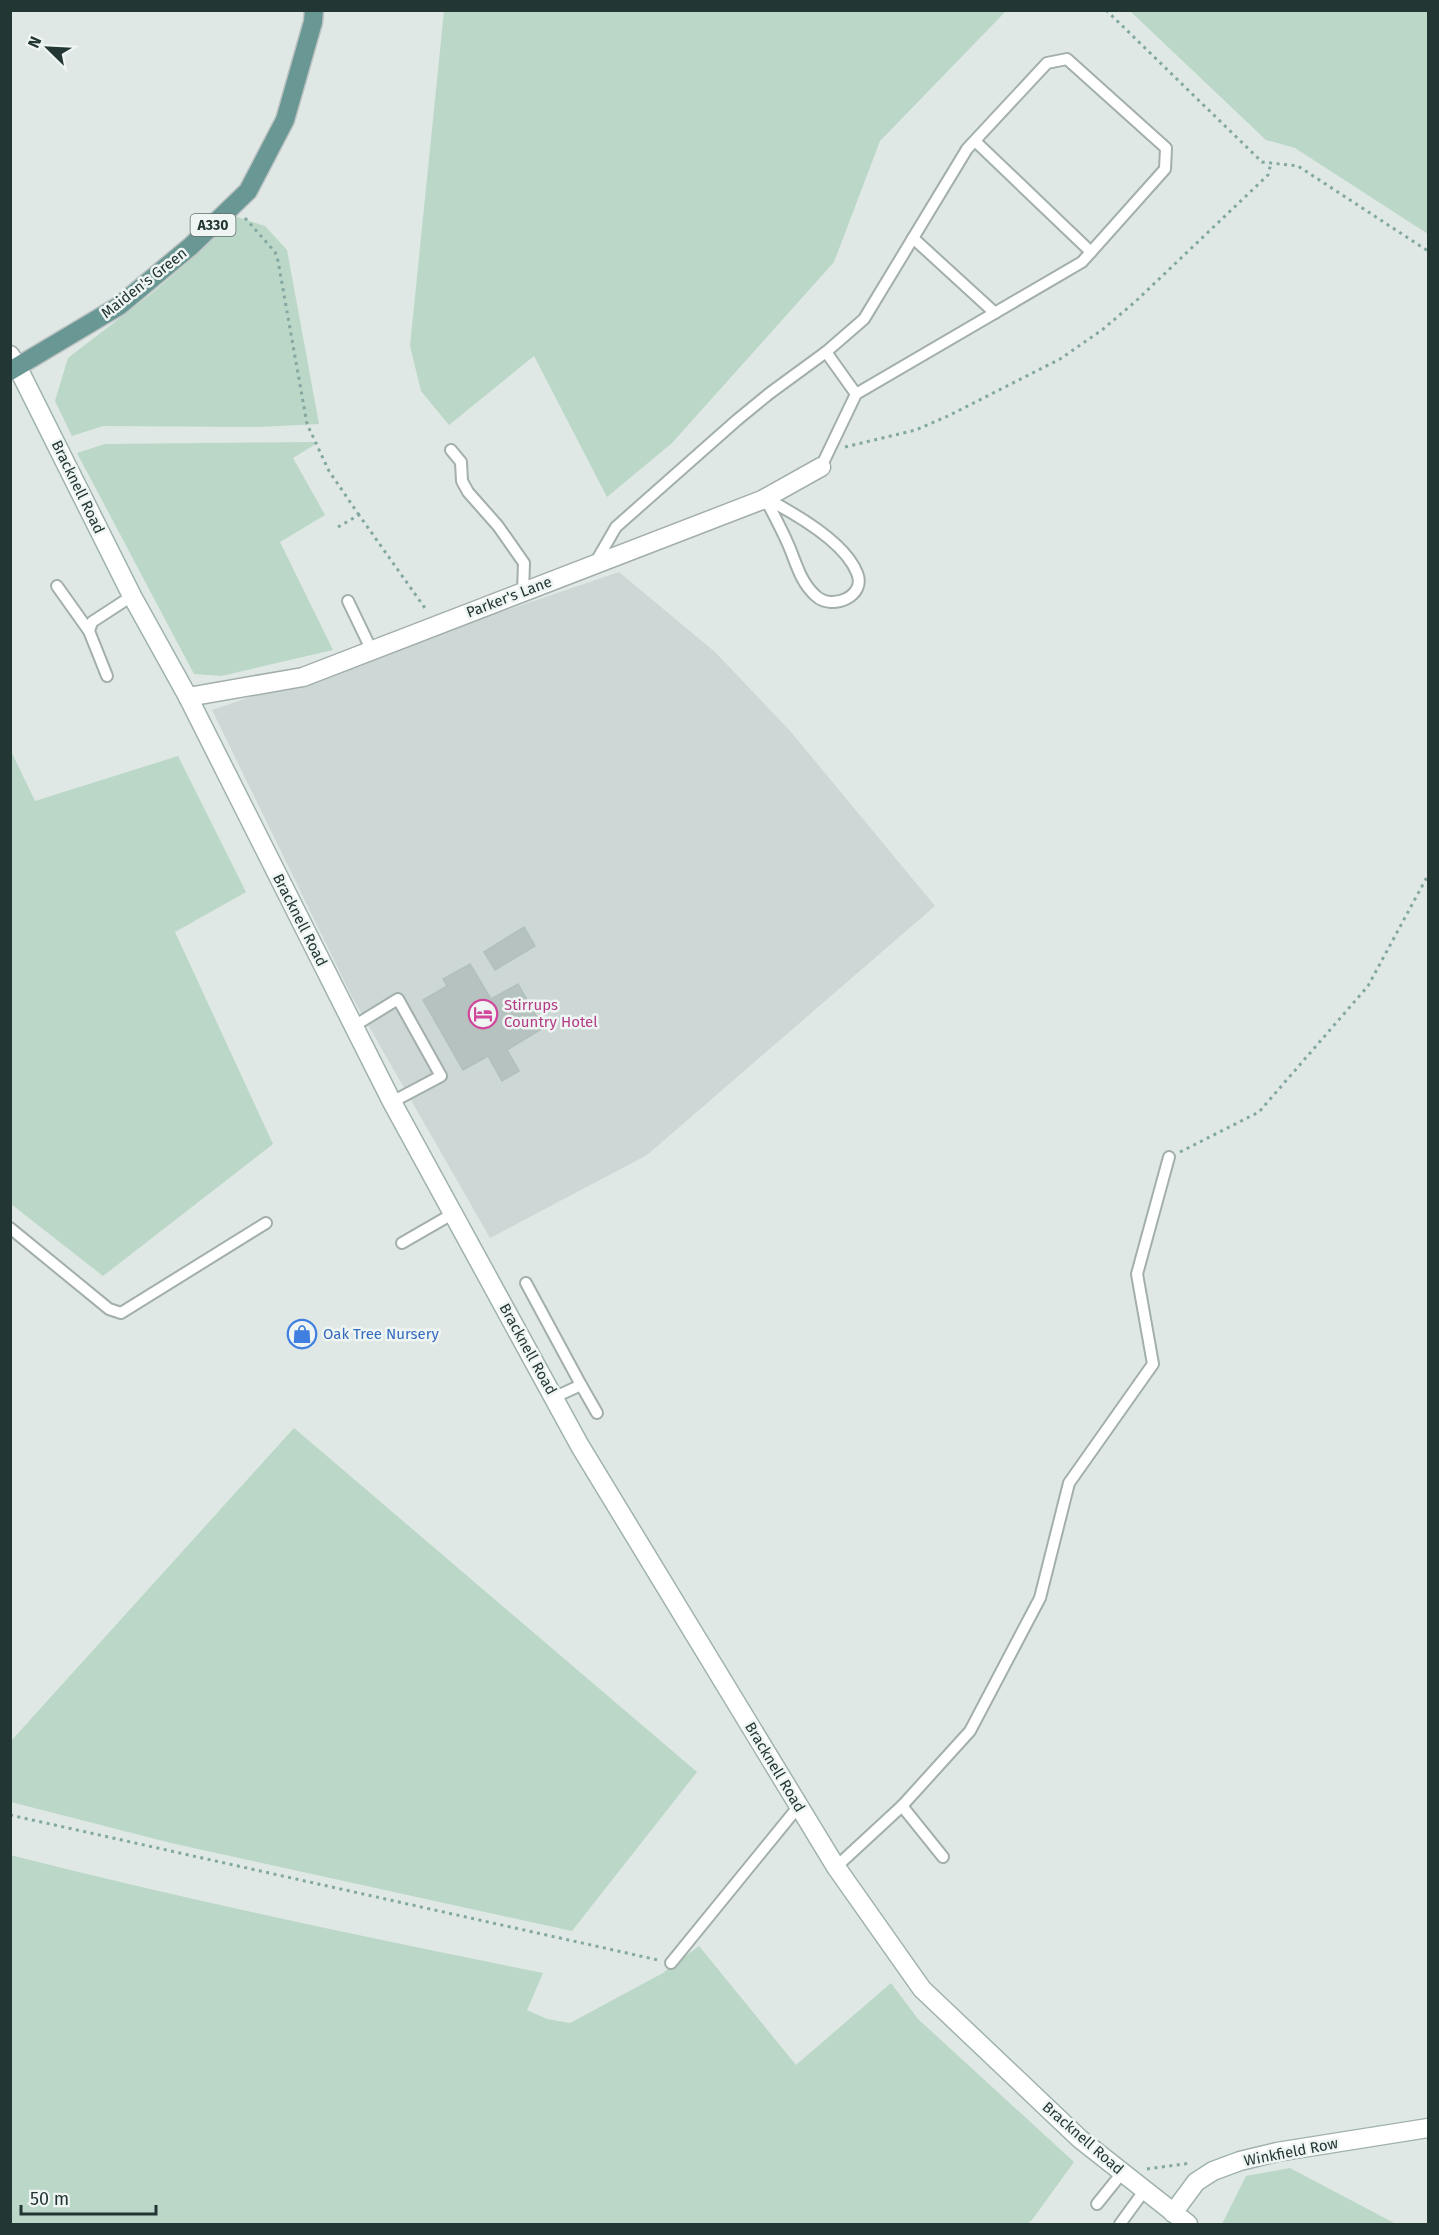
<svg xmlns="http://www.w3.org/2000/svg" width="1439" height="2235" font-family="'Fira Sans',sans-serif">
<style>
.built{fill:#cdd7d5}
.green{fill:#bad7c7}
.building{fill:#b5c2bf;stroke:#b2c0bd;stroke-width:1.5}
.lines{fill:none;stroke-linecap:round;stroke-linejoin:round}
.service-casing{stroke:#a3afac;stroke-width:14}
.minor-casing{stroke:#a3afac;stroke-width:21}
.tertiary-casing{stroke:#a3afac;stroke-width:21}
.secondary-casing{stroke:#a0b2af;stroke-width:21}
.primary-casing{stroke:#bdc3c2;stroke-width:21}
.path{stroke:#83a8a2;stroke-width:3;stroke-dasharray:3 4.5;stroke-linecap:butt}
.service{stroke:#fff;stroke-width:10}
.minor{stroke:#fff;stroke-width:18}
.tertiary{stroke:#fff;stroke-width:18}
.secondary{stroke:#fff;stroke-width:18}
.primary{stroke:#699894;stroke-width:18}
.labels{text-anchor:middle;stroke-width:5;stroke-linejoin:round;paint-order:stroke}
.shield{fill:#eff5f3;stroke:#606f6d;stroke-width:1.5}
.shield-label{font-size:14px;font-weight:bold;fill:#223634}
.street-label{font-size:15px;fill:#223634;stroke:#eff5f3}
.hotel-label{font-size:15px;fill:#b23c85;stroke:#eff5f3;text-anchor:start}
.shop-label{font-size:15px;fill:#366cbe;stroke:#eff5f3;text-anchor:start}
</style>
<rect width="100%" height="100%" fill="#dfe8e5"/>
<!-- built -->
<polygon class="built" points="619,572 715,652 791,732 935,906 647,1155 490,1238 352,997 212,710"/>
<!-- green -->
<g class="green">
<polygon points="444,11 444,10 1006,11 880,141 834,262 672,443 607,497 534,356 449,425 421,391 410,346"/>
<polygon points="1130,11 1428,11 1428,234 1295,148 1266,140"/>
<polygon points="234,216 265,226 287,250 319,424 259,427 103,426 72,436 55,401 68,358 151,294 204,248"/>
<polygon points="319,442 293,458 325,515 280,542 333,650 221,676 194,674 77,453 105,444"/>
<polygon points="10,749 35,801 178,756 246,892 175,932 273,1144 103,1276 11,1204"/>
<polygon points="294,1428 697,1772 572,1931 171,1843 11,1802 11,1741"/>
<path d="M10 1855C187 1900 365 1937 543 1973L527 2010 547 2019 570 2023 663 1973 699 1946 796 2065 891 1983 918 2019 1074 2162 1032 2220 1027 2224H11Z"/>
<polygon points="1290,2168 1396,2224 1222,2224 1246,2176"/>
</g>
<!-- building -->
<g class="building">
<polygon points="524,927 535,946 495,970 484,952"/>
<polygon points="470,964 491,999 518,984 543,1028 507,1050 519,1071 502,1081 488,1056 463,1070 423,1000 447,986 443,979"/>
</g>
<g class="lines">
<!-- service casing -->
<g class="service-casing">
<g id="service">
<polyline points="975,141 1091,252"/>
<polyline points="913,238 995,313"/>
<polyline points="451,450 461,462 462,481 468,492 498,526 524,563 523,592"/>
<polyline points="821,467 856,394 1082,262 1165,169 1166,148 1067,59 1047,63 967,149 864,319 826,352 856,394"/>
<path d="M765 498C794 513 845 542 857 573 867 596 832 611 816 596 800 582 796 562 788 544 781 528 773 513 765 498Z"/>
<polyline points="594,565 616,527 737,420 770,393 826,352"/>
<polyline points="57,586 89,631"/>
<polyline points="348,601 372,651"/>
<polyline points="107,676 89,631 92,622 132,596"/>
<polyline points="354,1026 398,999 441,1076 392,1102"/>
<polyline points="10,1228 109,1309 121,1313 266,1223"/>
<polyline points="402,1243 454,1213"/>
<polyline points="526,1283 581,1385 555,1397"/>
<polyline points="581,1385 597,1413"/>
<polyline points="902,1806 943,1857"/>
<polyline points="836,1867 902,1806 970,1731 1040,1598 1069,1483 1153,1364 1137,1274 1169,1157"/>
<polyline points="671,1963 798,1807"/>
<polyline points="1097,2204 1122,2173"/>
<polyline points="1120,2224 1144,2191"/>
</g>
</g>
<!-- minor casing -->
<g class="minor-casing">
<polyline id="minor" points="188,697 303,677 762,500 821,467"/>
</g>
<!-- tertiary casing -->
<g class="tertiary-casing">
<polyline id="tertiary" points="10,355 17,366"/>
</g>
<!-- secondary casing -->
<g class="secondary-casing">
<g id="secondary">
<polyline points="17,366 132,596 188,697 392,1102 580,1446 836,1867 922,1989 1080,2139 1188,2224"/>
<polyline points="1173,2213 1196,2182 1213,2171 1240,2161 1277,2152 1428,2128"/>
</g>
</g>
<!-- primary casing -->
<g class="primary-casing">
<polyline id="primary" points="10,371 119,306 191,246 248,191 285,120 313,22 314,10"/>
</g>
<!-- path -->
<g class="path">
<polyline points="1106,10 1262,162 1298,166 1428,251"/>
<polyline points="245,218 275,252 278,261 307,424 329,471 359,515"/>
<polyline points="845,447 916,430 948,416 1060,359 1102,330 1136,301 1268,175 1271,163"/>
<polyline points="338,527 359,515 427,611"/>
<polyline points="1180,1152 1259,1112 1368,986 1428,875"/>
<polyline points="10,1815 658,1960"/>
<polyline points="1147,2169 1191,2163"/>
</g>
<!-- service -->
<use href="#service" class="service"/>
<!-- minor -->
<use href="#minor" class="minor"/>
<!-- tertiary -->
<use href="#tertiary" class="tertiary"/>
<!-- secondary -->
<use href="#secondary" class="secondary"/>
<!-- primary -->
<use href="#primary" class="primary"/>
</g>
<!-- icons -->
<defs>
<g id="hotel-ring" transform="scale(1.5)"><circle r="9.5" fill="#eff5f3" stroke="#d1479c" stroke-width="1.5"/><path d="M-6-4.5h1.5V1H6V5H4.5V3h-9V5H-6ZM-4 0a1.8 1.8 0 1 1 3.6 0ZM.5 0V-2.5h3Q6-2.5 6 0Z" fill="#d1479c"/></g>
<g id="shop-ring" transform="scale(1.5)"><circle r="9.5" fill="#eff5f3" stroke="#3f7fe0" stroke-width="1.5"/><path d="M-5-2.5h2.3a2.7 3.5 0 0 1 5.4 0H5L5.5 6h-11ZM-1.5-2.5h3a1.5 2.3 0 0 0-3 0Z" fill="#3f7fe0"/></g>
</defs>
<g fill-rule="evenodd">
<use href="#hotel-ring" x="483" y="1014"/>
<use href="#shop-ring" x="302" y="1334"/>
</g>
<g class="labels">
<!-- shield labels -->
<rect class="shield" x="190.5" y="214" width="45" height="22" rx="4.5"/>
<g class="shield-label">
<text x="213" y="230">A330</text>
</g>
<!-- street labels -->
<g class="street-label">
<text transform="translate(144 283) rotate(-38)" y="5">Maiden's Green</text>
<text transform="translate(78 487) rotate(64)" y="5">Bracknell Road</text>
<text transform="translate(509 597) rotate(-21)" y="5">Parker's Lane</text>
<text transform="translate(300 920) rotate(63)" y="5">Bracknell Road</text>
<text transform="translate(528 1349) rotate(61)" y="5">Bracknell Road</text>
<text transform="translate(775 1767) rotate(59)" y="5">Bracknell Road</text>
<text transform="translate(1083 2138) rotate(41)" y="5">Bracknell Road</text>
<text transform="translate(1291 2152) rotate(-11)" y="5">Winkfield Row</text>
</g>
<!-- hotel labels -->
<g class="hotel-label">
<text x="504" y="1010">Stirrups<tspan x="504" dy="17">Country Hotel</tspan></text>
</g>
<!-- shop labels -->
<g class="shop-label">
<text x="323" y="1339">Oak Tree Nursery</text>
</g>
</g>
<!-- border -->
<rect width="1439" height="2235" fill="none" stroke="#223634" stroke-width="24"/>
<!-- north arrow -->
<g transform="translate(48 48) rotate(294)" stroke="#eff5f3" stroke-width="4.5" paint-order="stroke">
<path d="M0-4.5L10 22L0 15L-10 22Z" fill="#223634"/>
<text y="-9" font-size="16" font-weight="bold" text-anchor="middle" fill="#223634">N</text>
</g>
<!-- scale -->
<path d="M21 2205v9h135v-9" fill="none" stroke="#223634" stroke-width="3"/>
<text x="30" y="2205" font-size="18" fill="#223634" stroke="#eff5f3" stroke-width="4.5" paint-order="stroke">50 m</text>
</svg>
